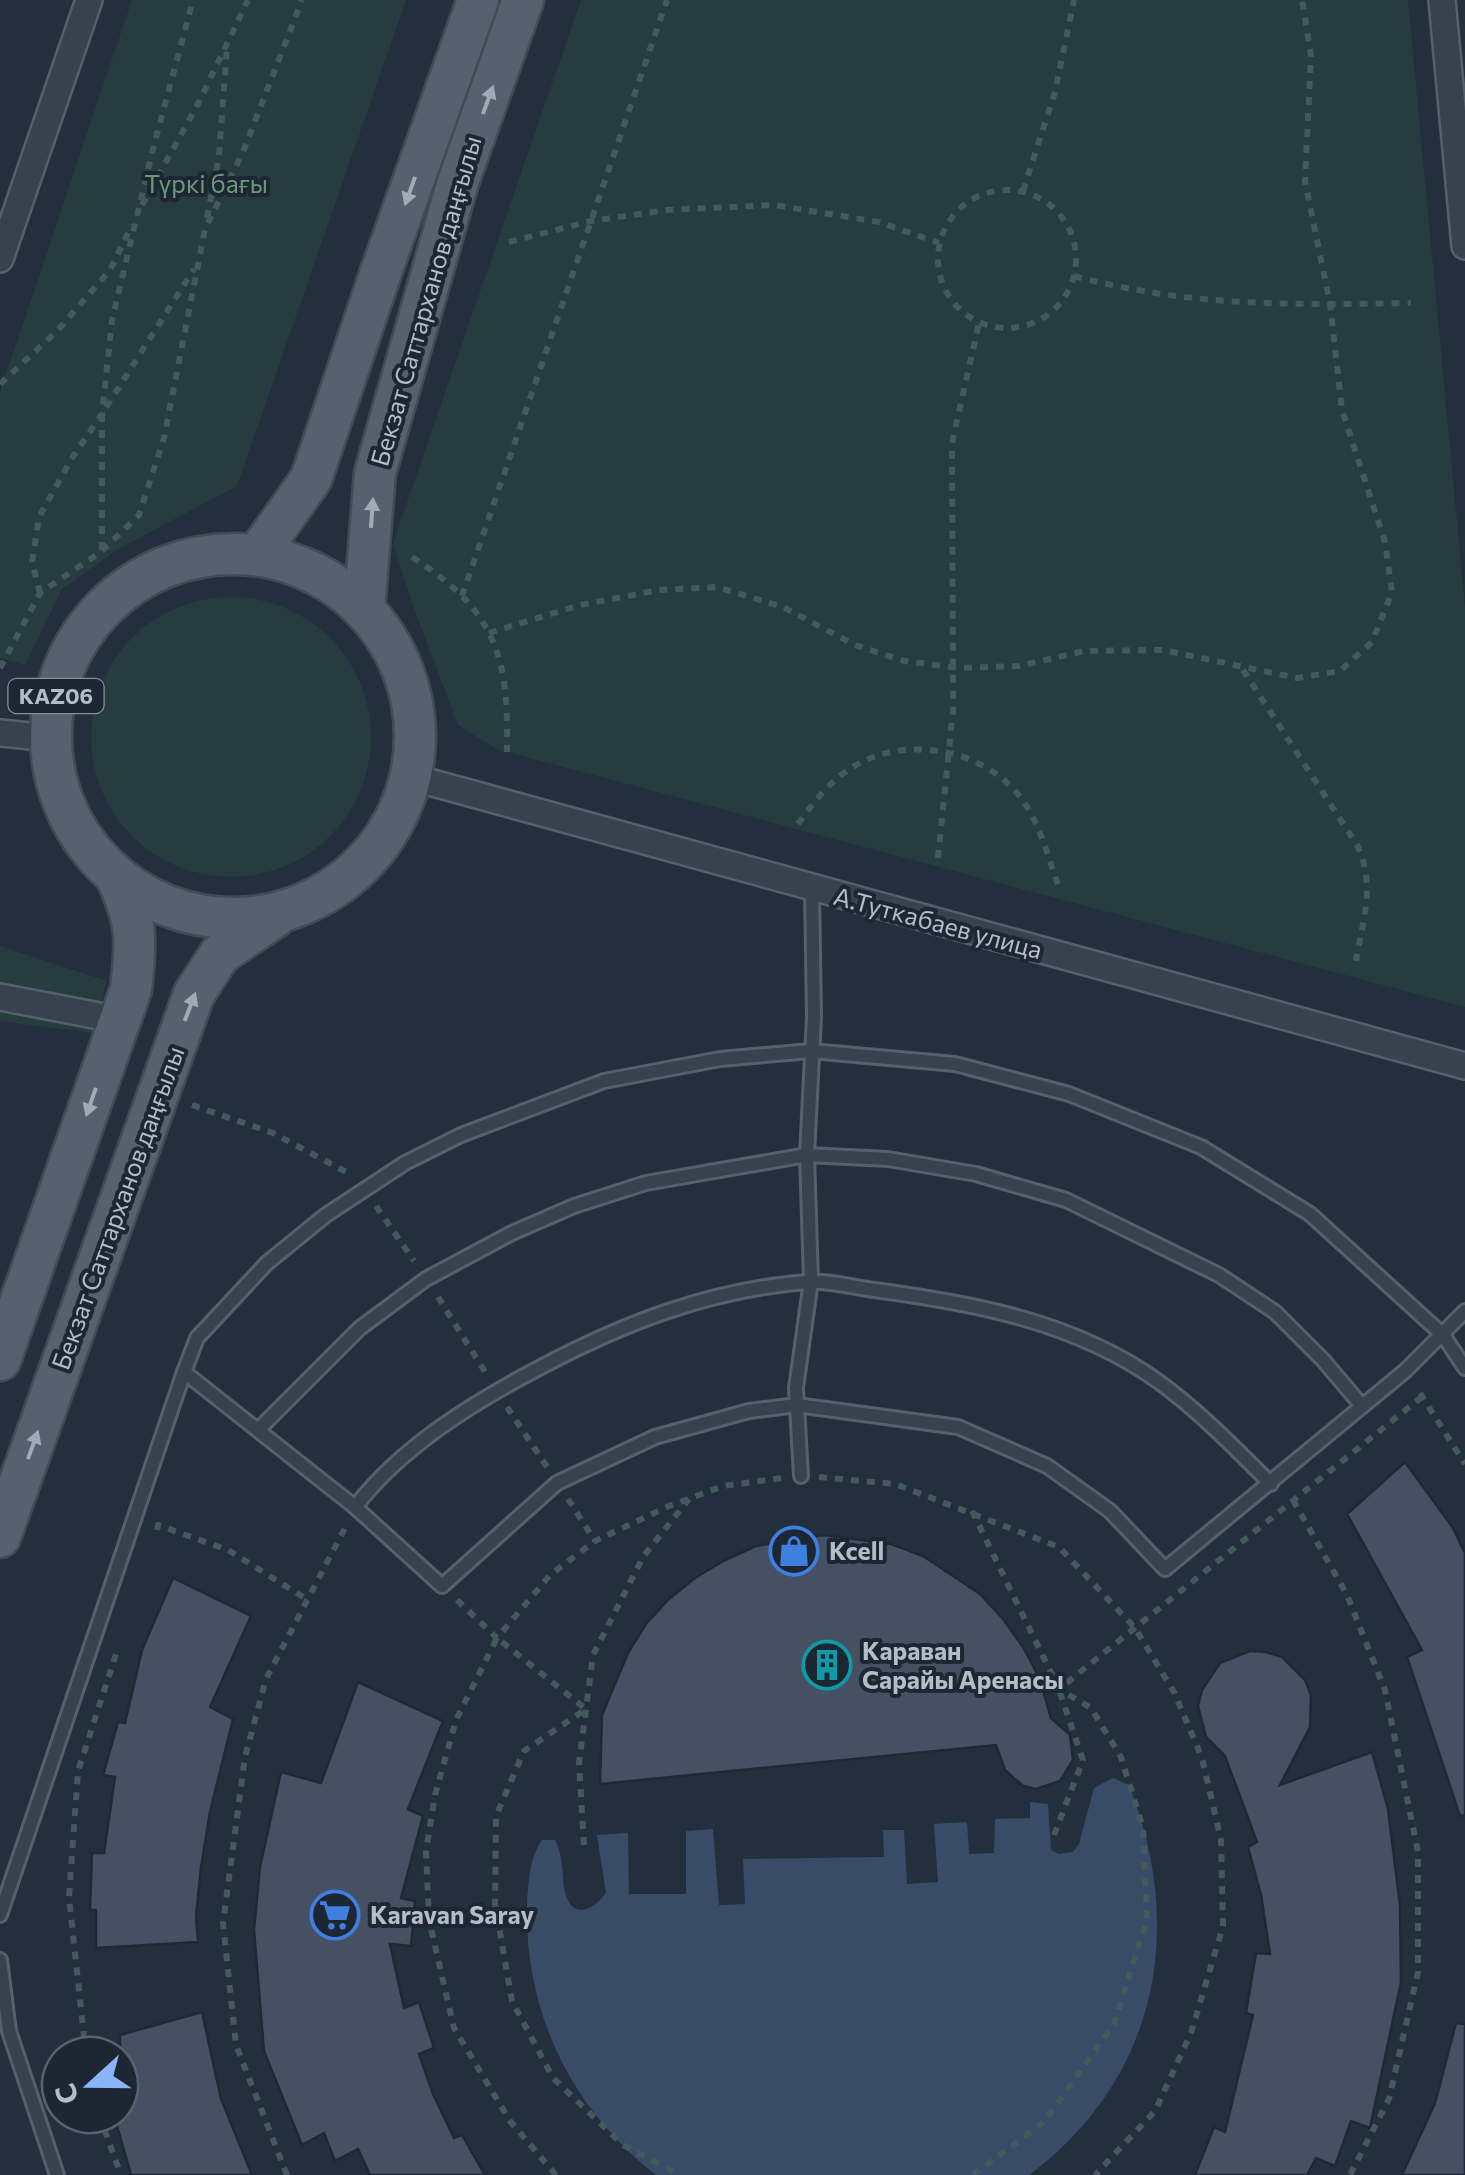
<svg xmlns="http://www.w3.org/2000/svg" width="1465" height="2175" font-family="Commissioner,sans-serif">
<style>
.green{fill:#263c3f}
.water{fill:#394c67}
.building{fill:#455162;stroke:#1f2835;stroke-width:2.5}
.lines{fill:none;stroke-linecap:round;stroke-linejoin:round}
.service-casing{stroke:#565f6c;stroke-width:18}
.minor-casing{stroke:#565f6c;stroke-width:30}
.primary-casing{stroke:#414a57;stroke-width:45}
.path{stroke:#44595c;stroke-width:6;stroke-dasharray:8 8;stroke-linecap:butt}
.service{stroke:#38414e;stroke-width:12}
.minor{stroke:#38414e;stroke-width:25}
.primary{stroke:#56606e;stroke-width:40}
.oneway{fill:#a1aab7}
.labels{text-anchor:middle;stroke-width:8;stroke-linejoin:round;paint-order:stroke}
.shield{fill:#1d2633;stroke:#878f9c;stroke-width:2.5}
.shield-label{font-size:22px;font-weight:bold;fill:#b4bcc9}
.park-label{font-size:25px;fill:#6b9a76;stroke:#1d2633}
.street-label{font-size:25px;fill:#b4bcc9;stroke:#1d2633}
.poi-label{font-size:25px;font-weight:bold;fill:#b4bcc9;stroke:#1d2633;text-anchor:start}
</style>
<rect width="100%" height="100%" fill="#242f3e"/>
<!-- green -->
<g class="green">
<polygon points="132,0 406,0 237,486 120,548 62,589 25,665 0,658 0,392"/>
<polygon points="581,0 1408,0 1465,607 1465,1007 496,749 458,725 412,603 393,543"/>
<circle cx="231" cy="737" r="140"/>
<polygon points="0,946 107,981 92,1033 0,1021"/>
</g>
<!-- water -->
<path class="water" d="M1113 1778 1129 1785C1186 1929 1158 2079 1029 2175H656C572 2109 525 2014 527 1907 528 1884 529 1859 542 1840H555C566 1862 560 1880 567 1898 576 1921 597 1906 606 1893L597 1835 628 1833 629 1894H686V1831L713 1829 719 1905 745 1904 743 1859 884 1857 883 1830H904L907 1884 938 1882 934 1824 967 1822 969 1854 994 1853 995 1819 1030 1818V1802L1048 1804 1051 1850 1059 1854 1073 1852 1079 1844 1094 1788Z"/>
<!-- building -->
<g class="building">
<polygon points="1405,1462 1453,1528 1465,1553 1465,1815 1460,1816 1407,1657 1422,1650 1347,1514"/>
<polygon points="823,1535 891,1544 923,1556 980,1594 1003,1619 1023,1647 1039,1677 1051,1718 1070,1735 1073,1760 1060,1781 1036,1789 1023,1786 1005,1770 996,1745 600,1784 602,1715 628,1653 646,1624 669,1599 695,1578 725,1560 756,1546"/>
<polygon points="173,1578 251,1616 210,1707 233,1719 210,1812 201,1868 196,1916 198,1942 96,1948 96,1910 90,1910 92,1853 104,1853 115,1777 103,1775 118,1722 125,1723 142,1650"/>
<polygon points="1250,1651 1266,1652 1282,1657 1305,1680 1311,1695 1310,1727 1280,1785 1372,1752 1388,1809 1400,1905 1401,1982 1370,2128 1351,2121 1335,2166 1316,2158 1307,2175 1195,2175 1214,2127 1225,2132 1253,2015 1246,2013 1256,1953 1270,1954 1261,1895 1248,1847 1257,1842 1225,1756 1206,1737 1198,1706 1202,1690 1220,1663"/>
<polygon points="358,1682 443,1721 408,1809 423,1816 401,1898 415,1901 411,1946 390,1944 404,2008 419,2002 434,2048 419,2054 433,2094 454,2138 462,2135 485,2175 370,2175 358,2149 335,2161 324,2133 302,2145 264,2051 254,1930 260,1867 281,1772 321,1783"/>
<polygon points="202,2012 221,2099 252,2175 131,2175 114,2115 120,2115 120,2035"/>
<polygon points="1456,2023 1465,2024 1465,2175 1402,2175 1435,2103"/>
</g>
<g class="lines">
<!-- service casing -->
<g class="service-casing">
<g id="service">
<polyline points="184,1372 197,1338 267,1263 326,1215 405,1163 461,1135 604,1081 720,1059 811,1051 955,1064 1069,1094 1201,1147 1310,1214 1443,1335 1465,1368"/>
<polyline points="258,1430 360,1328 426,1279 512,1233 574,1206 646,1183 807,1155 888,1159 976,1174 1066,1200 1219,1275 1275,1312 1323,1360 1362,1406"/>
<polyline points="801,1476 796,1388 811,1281 807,1155 814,1017 812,889"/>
<path d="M355 1507C402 1446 474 1402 541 1367 626 1322 710 1290 806 1282 828 1280 852 1287 874 1290 973 1303 1076 1322 1159 1382 1200 1412 1235 1448 1271 1484"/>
<polyline points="0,1915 184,1372 355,1507 442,1586 557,1483 655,1437 749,1411 797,1405 958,1427 1047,1466 1110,1511 1165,1569 1405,1371 1465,1311"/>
<polyline points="0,1960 9,2031 57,2175"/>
</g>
</g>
<!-- minor casing -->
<g class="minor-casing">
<g id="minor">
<polyline points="1442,0 1465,246"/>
<polyline points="0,259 89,0"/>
<polyline points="0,733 51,738"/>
<polyline points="411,777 1465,1066"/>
<polyline points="0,997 120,1020"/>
</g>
</g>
<!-- primary casing -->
<g class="primary-casing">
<g id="primary">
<circle cx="233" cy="736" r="182"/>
<polyline points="257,555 311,479 382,269 478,0"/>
<polyline points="364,610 375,473 457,185 523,0"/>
<path d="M0 1360 131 989C137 939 137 922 116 876"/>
<polyline points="0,1537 194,994 220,954 275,917"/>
</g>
</g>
<!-- path -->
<g class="path">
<circle cx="1007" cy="259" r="69"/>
<polyline points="1023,191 1055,92 1074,0"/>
<polyline points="142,205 198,104 248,0"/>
<polyline points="207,218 219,156 227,47"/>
<polyline points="509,242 591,221 667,210 774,205 879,222 939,243"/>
<path d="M1074 276C1190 307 1293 305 1411 303"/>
<polyline points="0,384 58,330 110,270 132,225"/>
<polyline points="102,550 102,414 194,269"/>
<path d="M412 557C496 611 509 656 507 752"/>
<polyline points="40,593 32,562 39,517 72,458 102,414 112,320 154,145 193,0"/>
<polyline points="462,596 667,0"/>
<polyline points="489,633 580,605 659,590 717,587 783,607 855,645 904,661 959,668 1019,666 1084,651 1163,650 1297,678 1340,671 1372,642 1392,592 1385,542 1342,410 1330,304 1305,181 1311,55 1302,0"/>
<polyline points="0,668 40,593 102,551 139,515 164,438 205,229 243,152 302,0"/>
<path d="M1243 670 1357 845C1376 886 1363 919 1356 961"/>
<path d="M798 824C813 803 829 782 851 768 906 733 987 749 1024 802 1041 827 1049 860 1059 888"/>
<polyline points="938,858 953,710 952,443 979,323"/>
<polyline points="192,1105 273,1133 350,1174"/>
<polyline points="376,1206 414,1261"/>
<polyline points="438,1297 487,1375"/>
<polyline points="1420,1393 1465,1464"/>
<polyline points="507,1407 547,1467"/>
<polyline points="819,1477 895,1484 1059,1547 1135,1628 1174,1692 1202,1758 1221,1840 1223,1926 1191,2033 1155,2111 1095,2175"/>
<polyline points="568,1499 595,1541"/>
<polyline points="1293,1500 1347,1595 1385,1690 1418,1852 1418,1972 1389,2099 1350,2175"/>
<polyline points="972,1511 1059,1689 1423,1396"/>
<polyline points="157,1530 158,1525 228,1550 308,1600"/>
<polyline points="457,1600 497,1638 550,1575 595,1541 669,1506 723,1486 782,1478"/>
<polyline points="1054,1835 1083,1760 1059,1690"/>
<polyline points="584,1845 579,1763 593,1655 643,1557 689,1499"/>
<polyline points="86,2055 69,1897 78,1771 117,1651"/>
<polyline points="99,2115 121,2175"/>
<polyline points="287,2175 236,2045 223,1923 245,1757 266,1679 346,1526"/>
<polyline points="556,2175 510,2121 454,2028 429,1920 426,1851 435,1795 456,1720 497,1638 586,1709 524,1751 496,1816 495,1904 512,2001 553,2078 623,2145 680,2175"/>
<polyline points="973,2175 1044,2122 1114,2024 1147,1919 1143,1828 1121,1757 1091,1708 1059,1689"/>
</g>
<!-- service -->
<use href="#service" class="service"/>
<!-- minor -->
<use href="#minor" class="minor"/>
<!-- primary -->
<use href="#primary" class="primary"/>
</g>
<!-- one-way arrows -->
<defs><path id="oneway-solid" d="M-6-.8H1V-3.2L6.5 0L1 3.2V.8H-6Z" transform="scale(2.5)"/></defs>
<g class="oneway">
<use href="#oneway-solid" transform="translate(488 100) rotate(-70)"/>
<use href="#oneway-solid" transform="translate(410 191) rotate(110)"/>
<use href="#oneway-solid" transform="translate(372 513) rotate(-86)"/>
<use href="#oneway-solid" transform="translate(190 1007) rotate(-69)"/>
<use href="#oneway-solid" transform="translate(91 1102) rotate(109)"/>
<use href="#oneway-solid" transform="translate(33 1445) rotate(-70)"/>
</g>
<!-- icons -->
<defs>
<g id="shop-ring" transform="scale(2.5)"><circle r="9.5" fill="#1d2633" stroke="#3f7fe0" stroke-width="1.5"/><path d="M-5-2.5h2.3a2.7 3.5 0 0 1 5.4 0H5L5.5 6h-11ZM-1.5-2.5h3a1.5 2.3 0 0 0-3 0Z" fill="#3f7fe0"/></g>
<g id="building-ring" transform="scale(2.5)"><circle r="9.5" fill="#1d2633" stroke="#0f9aa8" stroke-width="1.5"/><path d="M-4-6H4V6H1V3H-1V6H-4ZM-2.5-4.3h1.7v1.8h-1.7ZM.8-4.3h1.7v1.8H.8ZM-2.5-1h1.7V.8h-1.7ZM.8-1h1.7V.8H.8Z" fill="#0f9aa8"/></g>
<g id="supermarket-ring" transform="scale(2.5)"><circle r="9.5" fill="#1d2633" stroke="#3f7fe0" stroke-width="1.5"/><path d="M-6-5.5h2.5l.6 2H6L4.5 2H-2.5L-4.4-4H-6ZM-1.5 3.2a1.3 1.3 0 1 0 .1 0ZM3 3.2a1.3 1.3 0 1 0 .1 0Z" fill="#3f7fe0"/></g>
</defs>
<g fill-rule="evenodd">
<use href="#shop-ring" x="794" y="1551"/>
<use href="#building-ring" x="827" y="1665"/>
<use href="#supermarket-ring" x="335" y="1915"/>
</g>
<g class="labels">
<!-- shield labels -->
<rect class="shield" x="8.5" y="679" width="95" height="34" rx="8"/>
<g class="shield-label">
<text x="56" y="704">KАZ06</text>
</g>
<!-- park labels -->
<g class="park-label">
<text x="206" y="193">Түркі бағы</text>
</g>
<!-- street labels -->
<g class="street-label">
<text transform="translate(426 301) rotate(-74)" y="9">Бекзат Саттарханов даңғылы</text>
<text transform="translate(938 923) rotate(15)" y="9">А.Туткабаев улица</text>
<text transform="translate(118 1208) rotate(-70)" y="9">Бекзат Саттарханов даңғылы</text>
</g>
<!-- poi labels -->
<g class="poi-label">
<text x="829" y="1560">Kcell</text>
<text x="862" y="1660">Караван<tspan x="862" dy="29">Сарайы Аренасы</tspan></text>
<text x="370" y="1924">Karavan Saray</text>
</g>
</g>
<!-- north arrow -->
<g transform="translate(90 2085) rotate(249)"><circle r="48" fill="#1d2633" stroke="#59626f" stroke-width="2.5"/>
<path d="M0-8L18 38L0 25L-18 38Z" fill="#8ab4f8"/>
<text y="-15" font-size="28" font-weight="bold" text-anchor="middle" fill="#b4bcc9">С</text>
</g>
</svg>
